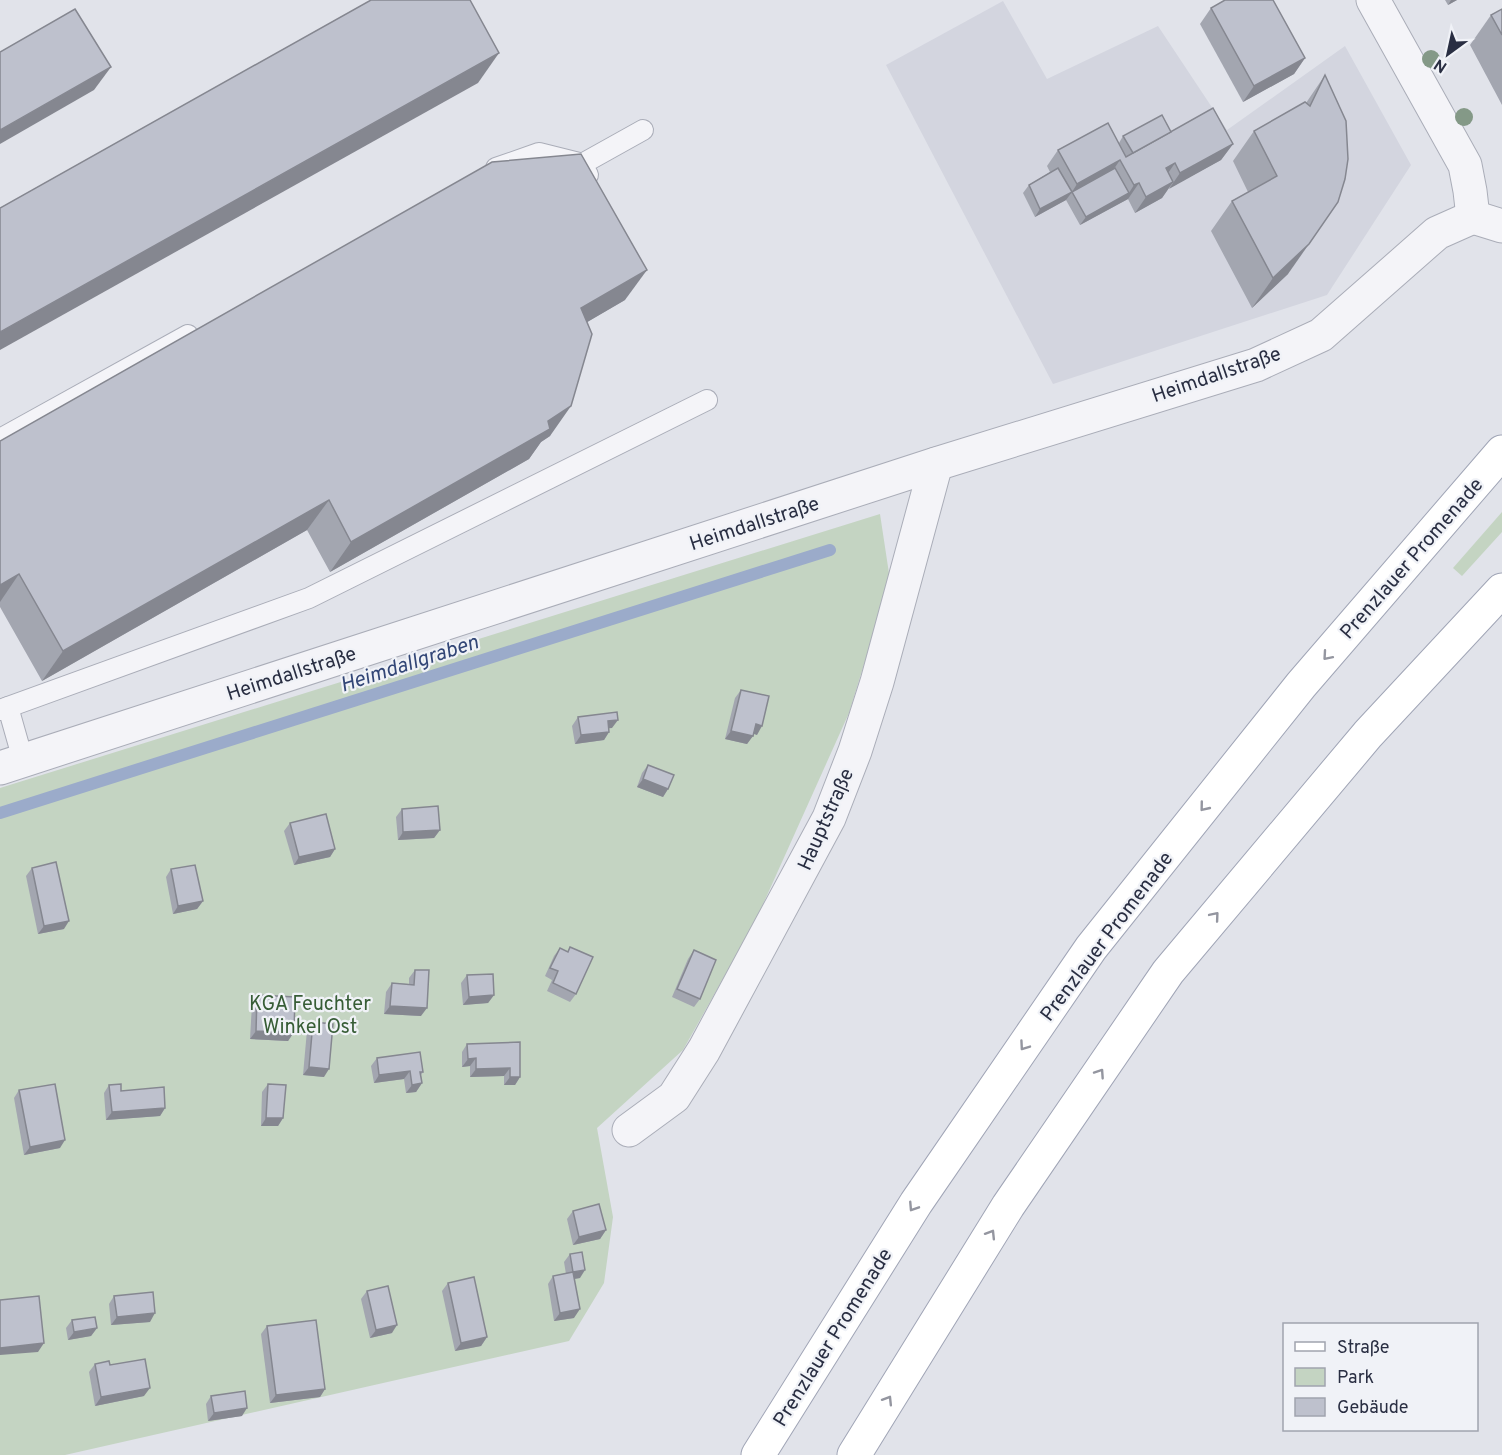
<svg xmlns="http://www.w3.org/2000/svg" width="1502" height="1455" font-family="Overpass,sans-serif">
<style>
.built{fill:#d3d5df}
.green{fill:#c4d4c2}
.lines{fill:none;stroke-linecap:round;stroke-linejoin:round}
.stream{stroke:#9babca;stroke-width:12}
.service-casing{stroke:#aaadb8;stroke-width:22}
.minor-casing{stroke:#aaadb8;stroke-width:35}
.primary-casing{stroke:#a0a5b6;stroke-width:35}
.service{stroke:#f4f4f8;stroke-width:20}
.minor{stroke:#f4f4f8;stroke-width:33}
.primary{stroke:#fff;stroke-width:33}
.tree{fill:#849987}
.wall{fill:#a3a6b0}
.shaded-wall{fill:#858790}
.building{fill:#bec1cd;stroke:#858790;stroke-width:1.5}
.oneway{stroke:#9496a0}
.labels{text-anchor:middle;stroke-width:4.5;stroke-linejoin:round;paint-order:stroke}
.street-label{font-size:20px;fill:#292e42;stroke:#f0f2f7}
.park-label{font-size:20px;fill:#375d36;stroke:#f0f2f7}
.water-label{font-size:21px;font-style:italic;fill:#324676;stroke:#f0f2f7}
</style>
<rect width="100%" height="100%" fill="#e1e3ea"/>
<!-- built -->
<polygon class="built" points="1003,1 1047,79 1158,26 1227,130 1345,46 1411,165 1327,295 1053,384 886,65"/>
<!-- green -->
<g class="green">
<polygon points="1502,512 1502,532 1462,576 1453,568"/>
<polygon points="880,514 890,580 849,713 755,922 683,1050 597,1128 613,1217 604,1283 569,1341 65,1455 0,1455 0,788"/>
</g>
<g class="lines">
<!-- stream -->
<polyline class="stream" points="0,813 830,550"/>
<!-- service casing -->
<g class="service-casing">
<g id="service">
<polyline points="496,168 539,153 579,163"/>
<polyline points="588,175 582,164 643,130"/>
<polyline points="0,439 188,335"/>
<polyline points="8,707 23,760"/>
<polyline points="0,710 309,598 707,400"/>
</g>
</g>
<!-- minor casing -->
<g class="minor-casing">
<g id="minor">
<polyline points="1373,0 1465,165 1470,191 1473,217"/>
<polyline points="1473,217 1502,226"/>
<polyline points="0,768 936,464 1256,365 1321,335 1437,233 1473,217"/>
<polyline points="629,1130 674,1097 704,1050 829,818 855,751 877,682 936,464"/>
</g>
</g>
<!-- primary casing -->
<g class="primary-casing">
<g id="primary">
<polyline points="758,1455 916,1203 1091,948 1301,685 1502,452"/>
<polyline points="854,1455 1008,1206 1168,972 1368,734 1502,590"/>
</g>
</g>
<!-- service -->
<use href="#service" class="service"/>
<!-- minor -->
<use href="#minor" class="minor"/>
<!-- primary -->
<use href="#primary" class="primary"/>
</g>
<!-- trees -->
<g class="tree">
<circle cx="1431" cy="59" r="9"/>
<circle cx="1464" cy="117" r="9"/>
</g>
<!-- wall -->
<g class="wall">
<polygon points="1445,0 1457,0 1448,5"/>
<polygon points="1211,8 1305,58 1294,74 1243,102 1200,24"/>
<polygon points="1502,9 1502,105 1470,45 1491,15"/>
<polygon points="1325,75 1288,274 1252,308 1211,231 1232,201 1248,192 1233,161 1254,131 1306,103"/>
<polygon points="1171,132 1233,144 1221,160 1169,188 1162,198 1135,213 1128,199 1080,225 1066,200 1035,217 1023,193 1029,185 1050,172 1047,166 1058,150 1119,143 1123,136"/>
<polygon points="625,300 587,322 550,436 541,442 529,459 330,572 307,530 42,681 0,607 0,441"/>
<polygon points="741,690 757,735 754,734 747,744 725,739 735,698"/>
<polygon points="578,717 612,728 609,728 609,732 604,740 575,744 572,726"/>
<polygon points="648,765 668,789 663,797 637,787 642,773"/>
<polygon points="402,809 440,830 434,838 398,840 396,817"/>
<polygon points="290,823 335,849 330,857 294,865 284,831"/>
<polygon points="32,868 64,929 38,934 26,876"/>
<polygon points="171,869 203,901 197,909 173,914 166,877"/>
<polygon points="570,947 576,994 570,1002 547,991 552,980 545,976 554,956 560,948 567,952"/>
<polygon points="694,950 700,999 694,1007 672,997 688,959"/>
<polygon points="415,970 421,1016 384,1014 386,992 392,983 409,984 409,978"/>
<polygon points="467,975 494,995 488,1003 463,1005 461,983"/>
<polygon points="257,995 294,1032 288,1041 250,1039 252,1004"/>
<polygon points="313,1022 324,1077 303,1075 307,1030"/>
<polygon points="520,1042 520,1077 515,1085 504,1085 504,1076 470,1077 470,1066 462,1067 462,1052 467,1044"/>
<polygon points="377,1058 423,1072 421,1075 422,1083 416,1092 406,1093 404,1079 374,1083 371,1066"/>
<polygon points="268,1084 283,1118 278,1126 261,1126 262,1092"/>
<polygon points="109,1085 121,1091 165,1108 160,1116 106,1120 104,1093"/>
<polygon points="19,1090 60,1148 24,1155 14,1098"/>
<polygon points="573,1211 606,1230 600,1239 573,1245 567,1219"/>
<polygon points="570,1254 580,1278 574,1279 574,1318 554,1321 548,1284 553,1276 566,1274 564,1262"/>
<polygon points="448,1283 487,1337 481,1346 455,1351 442,1291"/>
<polygon points="367,1291 392,1333 370,1338 361,1299"/>
<polygon points="114,1296 150,1322 111,1325 109,1304"/>
<polygon points="72,1320 97,1328 91,1336 68,1340 66,1328"/>
<polygon points="267,1326 325,1389 320,1397 270,1403 261,1334"/>
<polygon points="95,1364 110,1365 144,1396 95,1406 89,1372"/>
<polygon points="211,1396 242,1416 208,1421 206,1404"/>
</g>
<!-- shaded-wall -->
<g class="shaded-wall">
<polygon points="1451,0 1457,0 1448,5"/>
<polygon points="499,53 478,83 0,350 0,332"/>
<polygon points="1305,58 1294,74 1243,102 1254,86"/>
<polygon points="111,67 94,90 0,144 0,130"/>
<polygon points="1233,144 1221,160 1169,189 1180,173"/>
<polygon points="1120,160 1109,176 1072,192 1077,184"/>
<polygon points="1175,163 1164,179 1166,168"/>
<polygon points="1173,182 1162,198 1135,213 1146,197"/>
<polygon points="1139,183 1128,199 1080,225 1086,217 1129,193 1134,185"/>
<polygon points="1072,192 1066,200 1035,217 1040,209"/>
<polygon points="1309,244 1288,274 1252,308 1273,278"/>
<polygon points="647,270 625,300 560,338 581,308"/>
<polygon points="571,406 550,436 541,442 529,459 330,572 351,542 548,421"/>
<polygon points="329,500 307,530 42,681 63,651"/>
<polygon points="19,574 0,602 0,585"/>
<polygon points="618,720 612,728 602,729 608,721"/>
<polygon points="756,724 762,726 757,735 750,732"/>
<polygon points="731,731 753,736 747,744 725,739"/>
<polygon points="609,732 604,740 575,744 581,735"/>
<polygon points="643,779 668,789 663,797 637,787"/>
<polygon points="440,830 434,838 398,840 403,832"/>
<polygon points="335,849 330,857 294,865 299,857"/>
<polygon points="203,901 197,909 173,914 178,906"/>
<polygon points="69,921 64,929 38,934 44,926"/>
<polygon points="494,995 488,1003 463,1005 469,997"/>
<polygon points="390,1006 427,1008 421,1016 384,1014"/>
<polygon points="256,1031 294,1032 288,1041 250,1039"/>
<polygon points="476,1058 470,1066 462,1067 468,1059"/>
<polygon points="309,1067 329,1069 324,1077 303,1075"/>
<polygon points="510,1068 504,1076 470,1077 476,1069"/>
<polygon points="410,1071 404,1079 374,1083 379,1075"/>
<polygon points="510,1077 520,1077 515,1085 504,1085"/>
<polygon points="422,1083 416,1092 406,1093 412,1085"/>
<polygon points="165,1108 160,1116 106,1120 112,1112"/>
<polygon points="266,1118 283,1118 278,1126 261,1126"/>
<polygon points="65,1140 60,1148 24,1155 30,1147"/>
<polygon points="606,1230 600,1239 573,1245 579,1237"/>
<polygon points="585,1270 580,1278 567,1280 573,1272"/>
<polygon points="580,1309 574,1318 554,1321 560,1313"/>
<polygon points="155,1313 150,1322 111,1325 117,1317"/>
<polygon points="397,1325 392,1333 370,1338 376,1330"/>
<polygon points="97,1328 91,1336 68,1340 74,1332"/>
<polygon points="487,1337 481,1346 455,1351 461,1343"/>
<polygon points="44,1343 38,1352 0,1355 0,1348"/>
<polygon points="150,1388 144,1396 95,1406 101,1397"/>
<polygon points="325,1389 320,1397 270,1403 276,1395"/>
<polygon points="247,1408 242,1416 208,1421 214,1413"/>
</g>
<!-- building -->
<g class="building">
<polygon points="371,0 470,0 499,53 0,332 0,208"/>
<polygon points="1225,0 1273,0 1305,58 1254,86 1211,8"/>
<polygon points="75,9 111,67 0,130 0,52"/>
<polygon points="1502,9 1502,35 1491,15"/>
<polygon points="1325,75 1346,121 1348,159 1345,179 1338,202 1309,244 1273,278 1232,201 1277,176 1254,131 1305,102 1310,106"/>
<polygon points="1213,108 1233,144 1180,173 1175,163 1166,168 1173,182 1146,197 1139,183 1134,185 1120,160 1077,184 1058,150 1108,123 1126,157"/>
<polygon points="1162,115 1171,132 1133,153 1123,136"/>
<polygon points="581,154 647,270 581,308 592,334 571,406 548,421 550,429 351,542 329,500 63,651 19,574 0,585 0,441 492,162"/>
<polygon points="1058,168 1072,192 1115,168 1129,193 1086,217 1072,192 1040,209 1029,185"/>
<polygon points="741,690 769,696 762,726 756,724 753,736 731,731"/>
<polygon points="617,712 618,720 608,721 609,732 581,735 578,717"/>
<polygon points="648,765 674,775 668,789 643,779"/>
<polygon points="438,806 440,830 403,832 402,809"/>
<polygon points="326,814 335,849 299,857 290,823"/>
<polygon points="56,862 69,921 44,926 32,868"/>
<polygon points="195,865 203,901 178,906 171,869"/>
<polygon points="570,947 593,957 576,994 553,983 558,971 550,968 560,948 568,952"/>
<polygon points="694,950 716,960 700,999 677,989"/>
<polygon points="415,970 429,970 427,1008 390,1006 392,983 414,985"/>
<polygon points="493,974 494,995 469,997 467,975"/>
<polygon points="257,995 295,997 294,1032 256,1031"/>
<polygon points="313,1022 333,1024 329,1069 309,1067"/>
<polygon points="520,1042 520,1077 510,1077 510,1068 476,1069 476,1058 468,1059 467,1044"/>
<polygon points="420,1052 423,1072 420,1072 422,1083 412,1085 410,1071 379,1075 377,1058"/>
<polygon points="55,1084 65,1140 30,1147 19,1090"/>
<polygon points="121,1084 121,1091 164,1087 165,1108 112,1112 109,1085"/>
<polygon points="268,1084 286,1085 283,1118 266,1118"/>
<polygon points="599,1204 606,1230 579,1237 573,1211"/>
<polygon points="582,1252 585,1270 573,1272 570,1254"/>
<polygon points="573,1272 580,1309 560,1313 553,1276"/>
<polygon points="474,1277 487,1337 461,1343 448,1283"/>
<polygon points="388,1286 397,1325 376,1330 367,1291"/>
<polygon points="153,1292 155,1313 117,1317 114,1296"/>
<polygon points="39,1296 44,1343 0,1348 0,1300"/>
<polygon points="95,1317 97,1328 74,1332 72,1320"/>
<polygon points="316,1320 325,1389 276,1395 267,1326"/>
<polygon points="145,1359 150,1388 101,1397 95,1364 109,1361 110,1365"/>
<polygon points="245,1391 247,1408 214,1413 211,1396"/>
</g>
<!-- one-way arrows -->
<defs><path id="oneway-chevron" d="M-2-3.5L2.5 0L-2 3.5" fill="none" stroke-width="1.6" stroke-linecap="round" stroke-linejoin="round" transform="scale(1.5)"/></defs>
<g class="oneway">
<use href="#oneway-chevron" transform="translate(1327 656) rotate(131)"/>
<use href="#oneway-chevron" transform="translate(1204 807) rotate(129)"/>
<use href="#oneway-chevron" transform="translate(1215 916) rotate(-50)"/>
<use href="#oneway-chevron" transform="translate(1024 1046) rotate(125)"/>
<use href="#oneway-chevron" transform="translate(1100 1073) rotate(-56)"/>
<use href="#oneway-chevron" transform="translate(913 1207) rotate(123)"/>
<use href="#oneway-chevron" transform="translate(991 1234) rotate(-58)"/>
<use href="#oneway-chevron" transform="translate(888 1400) rotate(-58)"/>
</g>
<g class="labels">
<!-- street labels -->
<g class="street-label">
<text transform="translate(1216 374) rotate(-19)" y="7">Heimdallstraße</text>
<text transform="translate(754 523) rotate(-18)" y="7">Heimdallstraße</text>
<text transform="translate(1411 558) rotate(-49)" y="7">Prenzlauer Promenade</text>
<text transform="translate(291 673) rotate(-18)" y="7">Heimdallstraße</text>
<text transform="translate(825 819) rotate(-66)" y="7">Hauptstraße</text>
<text transform="translate(1106 936) rotate(-53)" y="7">Prenzlauer Promenade</text>
<text transform="translate(832 1337) rotate(-58)" y="7">Prenzlauer Promenade</text>
</g>
<!-- park labels -->
<g class="park-label">
<text x="310" y="1010">KGA Feuchter<tspan x="310" dy="23">Winkel Ost</tspan></text>
</g>
<!-- water labels -->
<g class="water-label">
<text transform="translate(409 663) rotate(-18)" y="7">Heimdallgraben</text>
</g>
</g>
<!-- legend -->
<rect x="1283" y="1323" width="195" height="108" fill="#f0f2f7" stroke="#a0a4af" stroke-width="1.5"/>
<rect x="1295" y="1342" width="30" height="9" fill="#ffffff" stroke="#a0a4af" stroke-width="1.5"/>
<text x="1337" y="1353" font-size="18" fill="#292e42">Straße</text>
<rect x="1295" y="1368" width="30" height="18" fill="#c4d4c2" stroke="#a0a4af" stroke-width="1.5"/>
<text x="1337" y="1383" font-size="18" fill="#292e42">Park</text>
<rect x="1295" y="1398" width="30" height="18" fill="#bec1cd" stroke="#a0a4af" stroke-width="1.5"/>
<text x="1337" y="1413" font-size="18" fill="#292e42">Gebäude</text>
<!-- north arrow -->
<g transform="translate(1448 54) rotate(213)" stroke="#f0f2f7" stroke-width="4.5" paint-order="stroke">
<path d="M0-4.5L10 22L0 15L-10 22Z" fill="#292e42"/>
<text y="-9" font-size="16" font-weight="bold" text-anchor="middle" fill="#292e42">N</text>
</g>
</svg>
